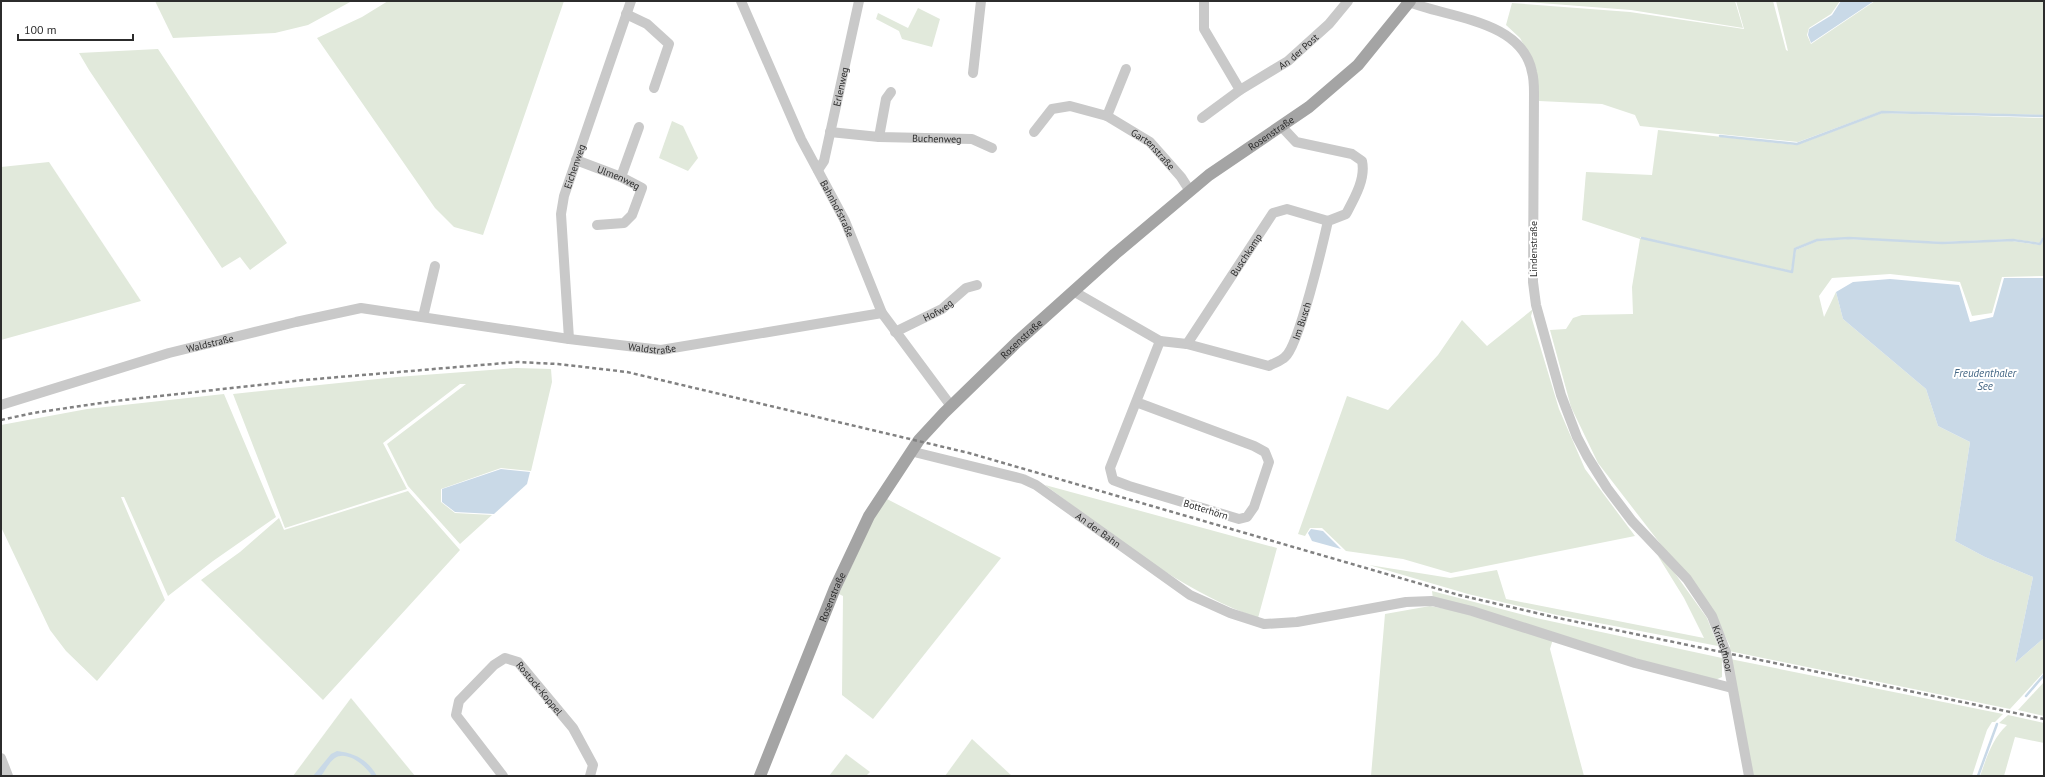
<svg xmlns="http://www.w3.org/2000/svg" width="2045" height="777" font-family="'PT Sans',sans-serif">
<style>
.green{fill:#e1e9db}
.water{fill:#c9d9e7}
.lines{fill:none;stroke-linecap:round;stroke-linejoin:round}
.stream{stroke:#c9d9e7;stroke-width:2.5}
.minor{stroke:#c9c9c9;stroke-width:10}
.major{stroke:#a4a4a4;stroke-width:12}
.rail{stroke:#818181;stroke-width:2.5;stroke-dasharray:4 3;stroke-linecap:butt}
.labels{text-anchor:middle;stroke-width:4;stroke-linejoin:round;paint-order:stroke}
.street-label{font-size:10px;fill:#2c2c2c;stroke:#fff}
.water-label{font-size:11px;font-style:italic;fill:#446785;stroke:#fff}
</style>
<rect width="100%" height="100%" fill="#fff"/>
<!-- green -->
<g class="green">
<polygon points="155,1 352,1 308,25 275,33 173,38"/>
<polygon points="388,1 564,1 483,235 454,227 435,208 317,38 362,17"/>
<polygon points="1514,1 1735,1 1743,28 1631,10"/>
<polygon points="1736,1 1773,1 1786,50 1788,51 1776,1 1840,1 1831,14 1809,28 1807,35 1811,44 1875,1 2044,1 2044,115 1882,111 1798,142 1640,126 1635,115 1602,104 1539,101 1535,66 1520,38 1506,25 1512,3 1630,12 1744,29"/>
<polygon points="918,8 940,19 932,47 902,39 899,31 876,19 878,13 908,28"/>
<polygon points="158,49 287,243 250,270 240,257 222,268 89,70 79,53"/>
<polygon points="1882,113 2044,118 2044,234 2040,243 2013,239 1942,242 1849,238 1817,239 1795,248 1791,271 1641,237 1640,238 1792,272 1796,250 1817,241 1848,239 1942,243 2012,241 2040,245 2044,239 2044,276 2002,277 1992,313 1972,316 1960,282 1890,274 1832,278 1819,296 1824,317 1836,292 1843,319 1926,389 1938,426 1970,442 1955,541 1985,557 2033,577 2015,663 2044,638 2044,672 2010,709 1729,651 1730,646 1713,612 1598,463 1571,407 1550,330 1566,329 1573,318 1582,315 1633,314 1632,287 1640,239 1582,220 1586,172 1652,175 1658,130 1797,145"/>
<polygon points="672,121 683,126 698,158 688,171 659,158"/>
<polygon points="49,162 141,301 1,340 1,167"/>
<polygon points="1533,309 1531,316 1559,409 1585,469 1635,536 1451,573 1403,559 1346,551 1322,528 1310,528 1305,536 1298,534 1347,396 1388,410 1438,355 1462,320 1487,346"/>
<polygon points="516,368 551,369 552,382 531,471 501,468 441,489 441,502 455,513 492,515 460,544 408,486 387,444 466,384 460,384 383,443 407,489 285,528 233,394 397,377"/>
<polygon points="224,394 276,517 213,561 168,596 124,497 121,497 165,600 97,681 66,651 50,630 1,527 1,425 87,409"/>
<path d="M1045 485 1277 548 1258 618C1178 590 1112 534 1045 485Z"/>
<polygon points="408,491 460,550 323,700 201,580 240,552 279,518 284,530"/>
<polygon points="887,499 1001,558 873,719 842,695 843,596 839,594 873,519"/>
<polygon points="1658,556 1666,561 1707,618 1718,646 1557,615 1468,594 1369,565 1450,578 1497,570 1506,599 1704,638 1684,598"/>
<polygon points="1432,591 1536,618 1722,658 1722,677 1713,681 1433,599"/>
<polygon points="1430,606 1473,614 1553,639 1550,649 1584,776 1371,776 1385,614"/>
<polygon points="1730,659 2003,714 1995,722 1992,722 1987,730 1972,776 1751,776"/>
<polygon points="2044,682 2044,716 2018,710"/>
<polygon points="351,698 415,776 293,776"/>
<path d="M2008 715 2044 723V743L2015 737 2004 776H1980C1987 757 1992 739 2007 725L1999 723Z"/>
<polygon points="972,739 1012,776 945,776"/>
<polygon points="846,754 870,772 866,776 829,776"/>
</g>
<!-- water -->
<g class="water">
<polygon points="1841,1 1874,1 1811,43 1808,35 1809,29 1832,15"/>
<polygon points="2004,278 2044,278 2044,638 2015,663 2033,577 1985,557 1955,541 1970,442 1938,426 1926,389 1843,319 1836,292 1853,282 1890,279 1959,285 1970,322 1993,317"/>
<polygon points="501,469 530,472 527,484 494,514 455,512 442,502 442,489"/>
<polygon points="1311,529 1323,531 1341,549 1312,541 1308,533"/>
<path d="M337 751C355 753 368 760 377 776H372C366 766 347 750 335 758 329 762 325 771 321 776H313L331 754Z"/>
</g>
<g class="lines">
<!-- stream -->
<g class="stream">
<polyline points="1720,136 1797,144 1882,112 2044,116"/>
<polyline points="1642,238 1792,272 1795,249 1817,240 1849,238 1942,243 2013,240 2040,244 2044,237"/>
<polyline points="2026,696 2044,675"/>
<polyline points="1978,776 1997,724"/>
</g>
<!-- minor -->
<g class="minor">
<path id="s1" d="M741 1 801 139 845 221 882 313 951 406"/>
<path id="s2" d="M1204 1V29L1240 90 1288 61 1329 24 1348 1"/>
<path id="s3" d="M1406 1C1446 18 1522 19 1532 72 1534 79 1534 86 1534 93L1533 282 1536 305 1561 395 1577 437 1587 456 1607 488 1632 521 1687 579 1712 616 1726 652 1749 776"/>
<polyline points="626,14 647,24 669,44 654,88"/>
<polyline points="973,73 981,1"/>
<polyline points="1107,116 1126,69"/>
<polyline points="1202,118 1240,90"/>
<path id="s4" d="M830 132 879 137 972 139 992 148"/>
<path id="s5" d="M1034 132 1052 109 1070 106 1107 116 1150 142 1181 177 1190 191"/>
<polyline points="879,137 886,99 891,92"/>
<path id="s6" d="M576 160 621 177 642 188 632 215 624 223 597 225"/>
<path id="s7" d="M818 170 824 161 859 1"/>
<polyline points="621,177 639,127"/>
<path id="s8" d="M1073 291 1160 341 1187 344 1269 366C1274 363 1281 361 1285 357 1299 346 1323 243 1328 221L1346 214C1354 199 1366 179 1362 161L1352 154 1296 142 1281 126"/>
<polyline points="423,317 435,266"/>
<path id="s9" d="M895 332 942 309 966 288 977 285"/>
<path id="s10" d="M569 339 561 214 564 196 631 1"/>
<path id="s11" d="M1187 344 1273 213 1287 209 1328 221"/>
<polyline points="1136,402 1254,446 1265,452 1269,462 1254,507 1247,517 1239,519 1129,486 1113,480 1110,468 1160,341"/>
<path id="s12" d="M1 405 169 353 296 322 361 308 569 339 661 350 882 313"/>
<path id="s13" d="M912 450 918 453 1023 479 1036 485 1190 595 1230 613 1264 624 1297 622 1406 602 1432 601 1472 611 1635 663 1732 688"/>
<polyline points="1,758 8,776"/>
<path id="s14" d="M503 776 456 715 459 701 494 665 505 658 518 662 573 728 593 765 590 776"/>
</g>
<!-- major -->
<path class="major" id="s15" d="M760 776 835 588 869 516 919 440 944 413 1017 342 1115 254 1209 175 1309 107 1358 65 1410 1"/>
<!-- rail -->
<polyline class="rail" points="1,420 33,413 115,401 304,380 517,362 558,364 627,372 969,453 1459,595 1558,618 2044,719"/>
</g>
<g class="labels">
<!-- street labels -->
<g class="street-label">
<text dy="4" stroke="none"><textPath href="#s2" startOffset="169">An der Post</textPath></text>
<text dy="4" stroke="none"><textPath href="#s7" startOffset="87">Erlenweg</textPath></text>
<text dy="4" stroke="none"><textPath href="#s15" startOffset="841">Rosenstraße</textPath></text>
<text dy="4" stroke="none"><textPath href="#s4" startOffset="107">Buchenweg</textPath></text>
<text dy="4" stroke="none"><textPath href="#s5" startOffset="143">Gartenstraße</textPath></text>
<text dy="4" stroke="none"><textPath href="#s10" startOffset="175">Eichenweg</textPath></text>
<text dy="4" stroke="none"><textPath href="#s6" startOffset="46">Ulmenweg</textPath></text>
<text dy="4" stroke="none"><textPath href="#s1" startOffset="229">Bahnhofstraße</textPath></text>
<text transform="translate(1533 249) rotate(-90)" y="4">Lindenstraße</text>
<text dy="4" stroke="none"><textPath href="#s11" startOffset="107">Buschkamp</textPath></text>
<text dy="4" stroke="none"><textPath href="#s9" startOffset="48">Hofweg</textPath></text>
<text dy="4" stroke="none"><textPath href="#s8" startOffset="271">Im Busch</textPath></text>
<text dy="4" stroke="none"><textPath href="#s15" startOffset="517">Rosenstraße</textPath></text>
<text dy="4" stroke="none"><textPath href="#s12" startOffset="218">Waldstraße</textPath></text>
<text dy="4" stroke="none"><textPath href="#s12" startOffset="667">Waldstraße</textPath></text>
<text transform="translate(1206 509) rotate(17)" y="4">Botterhörn</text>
<text dy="4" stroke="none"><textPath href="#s13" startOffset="206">An der Bahn</textPath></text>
<text dy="4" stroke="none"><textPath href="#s15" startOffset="193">Rosenstraße</textPath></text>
<text dy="4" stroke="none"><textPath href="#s3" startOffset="784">Krittelmoor</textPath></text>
<text dy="4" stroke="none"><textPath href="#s14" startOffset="202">Rostock-Koppel</textPath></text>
</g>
<!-- water labels -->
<g class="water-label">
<text x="1985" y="377">Freudenthaler<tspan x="1985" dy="13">See</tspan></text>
</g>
</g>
<!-- border -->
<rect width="2045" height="777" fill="none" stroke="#2c2c2c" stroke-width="4"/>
<!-- scale -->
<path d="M18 34v6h115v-6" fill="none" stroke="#2c2c2c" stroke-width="2"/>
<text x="24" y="34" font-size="12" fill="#2c2c2c" stroke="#ffffff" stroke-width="3" paint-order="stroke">100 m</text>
</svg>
